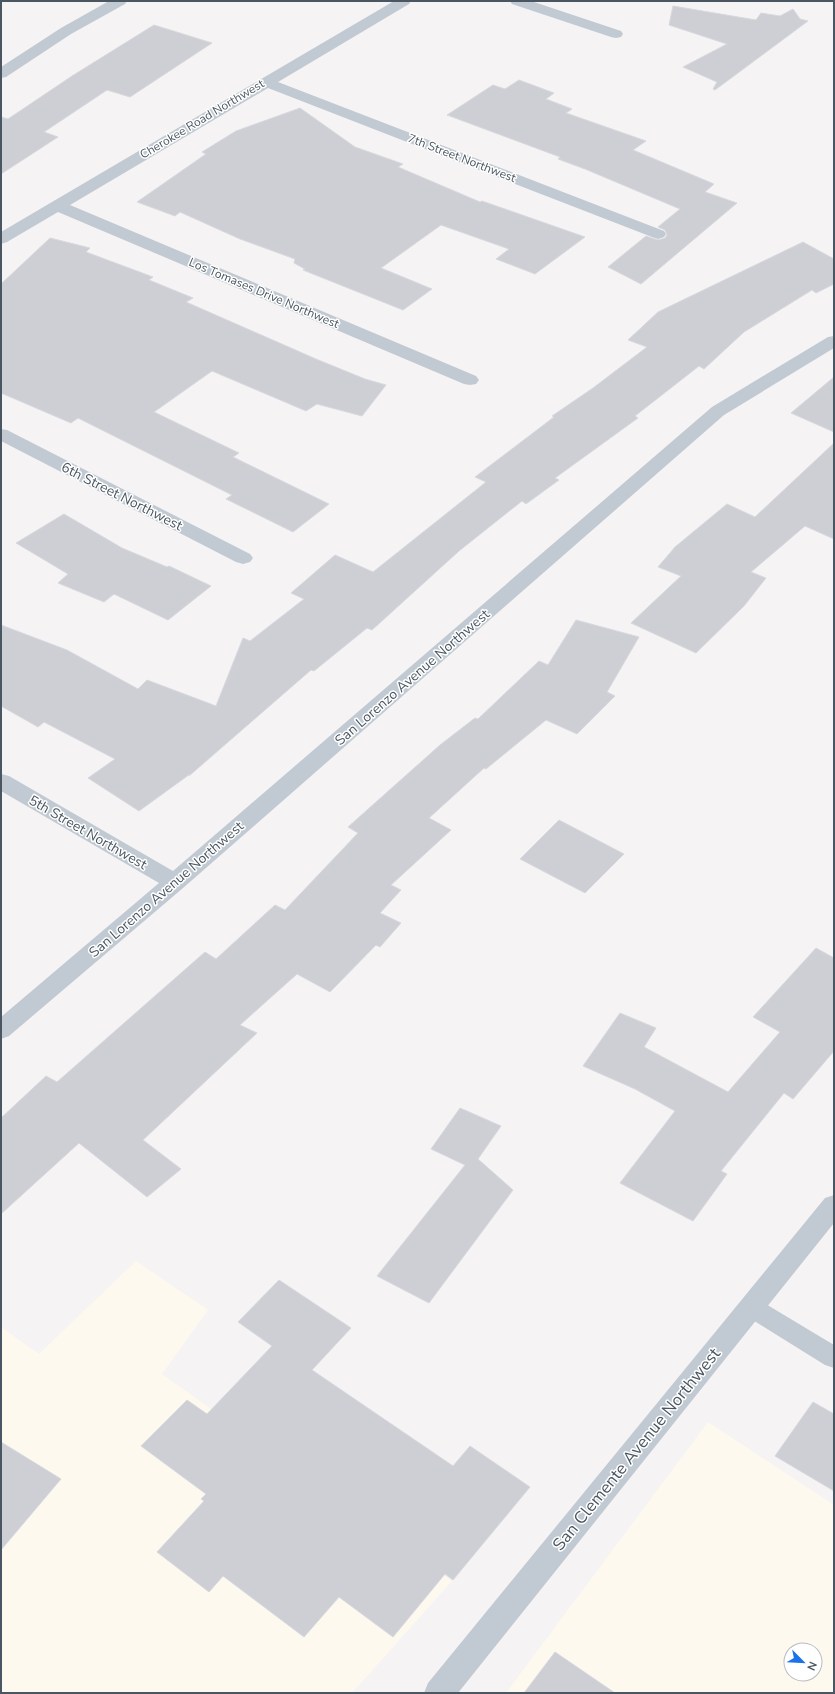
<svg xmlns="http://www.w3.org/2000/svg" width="835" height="1694" font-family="'Nunito Sans',sans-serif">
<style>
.commercial{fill:#fdf9ef;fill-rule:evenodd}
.building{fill:#cdcfd5;stroke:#d7d9de}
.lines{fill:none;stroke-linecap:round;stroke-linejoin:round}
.lane{fill:#c1cad2;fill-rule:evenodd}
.street{fill:#c1cad2;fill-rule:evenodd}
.labels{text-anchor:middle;stroke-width:3;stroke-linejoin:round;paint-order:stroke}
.far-street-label{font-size:12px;fill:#4a5661;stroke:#fff}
.street-label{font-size:14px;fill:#4a5661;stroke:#fff}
.near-street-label{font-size:17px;fill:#4a5661;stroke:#fff}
</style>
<rect width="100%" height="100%" fill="#f5f3f3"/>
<!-- commercial -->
<g class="commercial">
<polygon points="136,1261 208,1310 162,1374 452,1581 352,1693 1,1693 1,1327 39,1354"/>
<path d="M708 1422 834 1505V1693H506ZM791 1650H815V1674H791Z"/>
</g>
<!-- building -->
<g class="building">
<polygon points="673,6 756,20 761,13 780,16 793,9 800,19 808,21 715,90 713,89 717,82 683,67 727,44 669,25"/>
<polygon points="154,25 212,43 130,97 107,90 44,132 58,137 1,174 1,117 8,119 72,76"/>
<polygon points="519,80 554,93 546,99 572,109 566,113 646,141 633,150 714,184 705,192 737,203 641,284 608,267 646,236 658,240 665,238 667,235 665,230 658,227 680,209 585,169 558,159 560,157 447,115 493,85 505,89"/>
<polygon points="300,108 355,147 403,164 398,167 480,202 482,201 585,237 535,274 496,259 509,249 441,225 381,268 432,289 403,310 303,270 305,269 294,263 295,259 240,239 180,212 175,216 137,202 206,154 202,152 236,131"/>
<polygon points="50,238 90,248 86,252 153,277 149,280 193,298 186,302 316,359 365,379 386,385 362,416 317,404 306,411 212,371 154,412 239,453 233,457 329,504 293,532 226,499 232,495 78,418 71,423 1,393 1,284"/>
<polygon points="803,242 834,259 834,284 816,293 812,290 744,332 704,369 699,366 635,416 638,418 555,478 559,480 526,504 522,501 459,551 372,630 367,628 314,671 311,670 189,776 190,774 139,811 88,778 115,759 44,722 38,727 1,706 1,625 67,650 138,689 147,680 216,706 243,638 250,641 304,599 291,593 335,555 373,572 486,482 475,477 554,417 552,416 593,388 647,347 628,340 658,312"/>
<polygon points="834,377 834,432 791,413"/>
<polygon points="834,443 834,539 805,526 751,572 766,578 744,606 696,653 631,623 681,576 658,567 675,547 727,504 755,517"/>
<polygon points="64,514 122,548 167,567 169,566 211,586 168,620 114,594 104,602 58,583 68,574 16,543"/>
<polygon points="576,620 639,637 607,692 615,696 577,734 546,720 486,769 484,768 429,818 451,830 391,885 401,890 380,913 401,923 380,947 376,945 330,992 297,974 240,1025 257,1033 143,1140 181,1169 147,1197 79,1143 1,1214 1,1118 46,1076 57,1082 205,952 216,959 275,905 285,910 358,833 348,827 440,745 475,718 478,719 539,661 548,665"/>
<polygon points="559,820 624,854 585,893 520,859"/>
<polygon points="816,948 834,958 834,1051 793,1099 784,1093 721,1171 727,1174 693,1221 620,1183 675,1111 635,1089 583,1066 620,1013 656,1028 644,1047 728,1092 780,1032 753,1017"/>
<polygon points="460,1108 501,1126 478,1159 513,1190 429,1303 377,1276 465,1165 431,1149"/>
<polygon points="279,1280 351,1328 312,1370 453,1466 470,1446 530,1487 453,1580 445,1574 393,1637 339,1597 304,1637 223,1576 209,1592 157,1552 204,1501 201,1499 206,1494 141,1446 187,1400 207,1414 272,1346 238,1322"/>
<polygon points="813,1402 834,1414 834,1491 775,1456"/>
<polygon points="1,1442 61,1479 1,1550"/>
<polygon points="555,1652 615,1693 524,1693"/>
</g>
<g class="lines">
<!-- lane -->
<polygon class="lane" points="751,1297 759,1300 834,1345 834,1368 825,1365 743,1314 739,1307 743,1300"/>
<!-- street -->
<g class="street">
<polygon points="109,1 127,1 125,4 71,34 6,77 1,78 1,67 61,28"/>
<polygon points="394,1 411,1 409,4 278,82 664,231 666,234 664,237 658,239 652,237 268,88 70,205 476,376 479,380 476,384 470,385 464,384 58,212 7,242 1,244 1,232"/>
<polygon points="510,1 531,1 621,31 623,34 621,37 616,38 611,37 512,4"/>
<polygon points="834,336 834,348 724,415 183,888 9,1036 1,1039 1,1017 159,883 1,791 1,774 9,776 173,871 712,407 828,337"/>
<polygon points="1,429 7,430 250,554 253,558 250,562 243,564 236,562 1,441"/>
<polygon points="834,1195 834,1223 458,1693 424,1693 428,1683 825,1198"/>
</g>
</g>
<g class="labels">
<!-- far-street labels -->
<g class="far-street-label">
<text transform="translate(202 119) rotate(-31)" y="4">Cherokee Road Northwest</text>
<text transform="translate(462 158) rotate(21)" y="4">7th Street Northwest</text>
<text transform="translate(264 293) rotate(23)" y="4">Los Tomases Drive Northwest</text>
</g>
<!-- street labels -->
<g class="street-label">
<text transform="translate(122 496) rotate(27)" y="5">6th Street Northwest</text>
<text transform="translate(412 677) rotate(-41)" y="5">San Lorenzo Avenue Northwest</text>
<text transform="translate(88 832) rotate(30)" y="5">5th Street Northwest</text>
<text transform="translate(166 889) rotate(-41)" y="5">San Lorenzo Avenue Northwest</text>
</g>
<!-- near-street labels -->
<g class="near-street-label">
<text transform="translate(636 1449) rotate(-51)" y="6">San Clemente Avenue Northwest</text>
</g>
</g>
<!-- border -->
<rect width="835" height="1694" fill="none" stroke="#4a5661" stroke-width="4"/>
<!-- north arrow -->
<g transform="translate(803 1662) rotate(114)"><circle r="19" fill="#ffffff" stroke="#b7bbc0"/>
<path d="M0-3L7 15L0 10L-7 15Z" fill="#1a73e8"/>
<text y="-6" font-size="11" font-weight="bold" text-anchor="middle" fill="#4a5661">N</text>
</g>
</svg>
